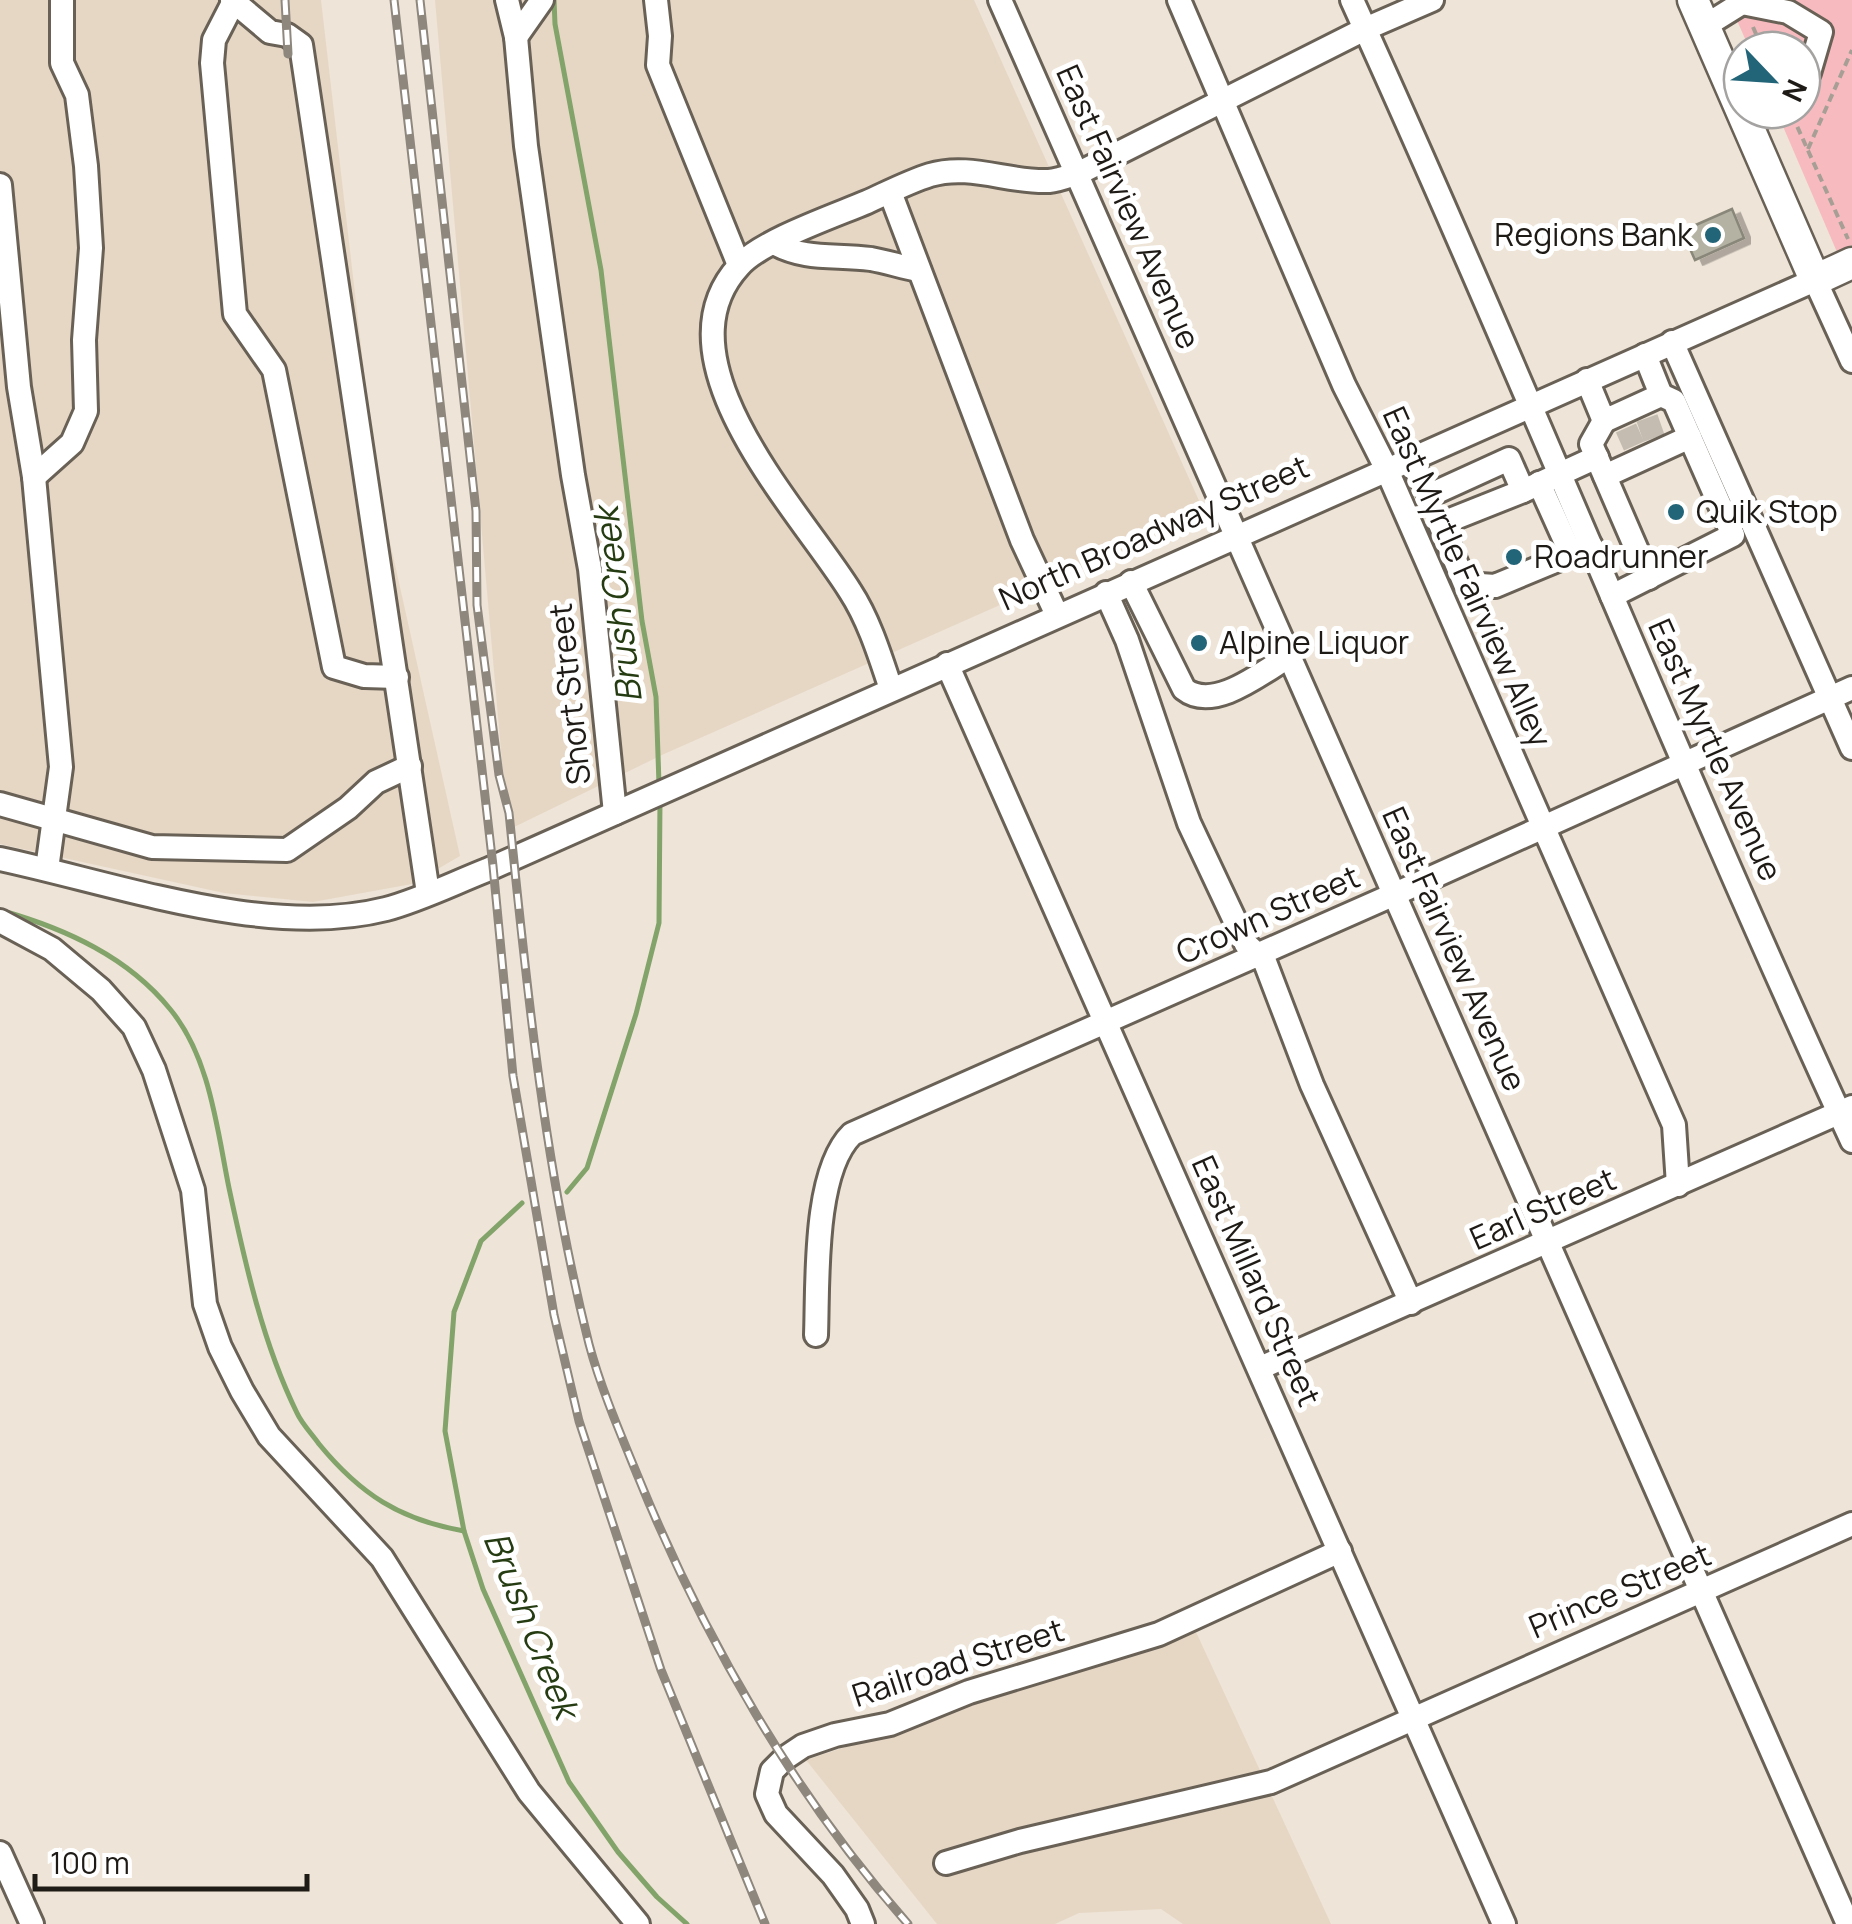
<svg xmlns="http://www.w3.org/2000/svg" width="1852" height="1924" font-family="Manrope,sans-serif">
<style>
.built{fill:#e6d7c5}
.green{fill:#f7bbbf}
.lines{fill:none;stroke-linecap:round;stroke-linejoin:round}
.stream{stroke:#82a36a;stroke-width:5}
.building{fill:#b3b2a3;stroke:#888779;stroke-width:2.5;filter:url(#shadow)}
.minor-tunnel{stroke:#c4bcb0;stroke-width:22;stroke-dasharray:22 11;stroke-linecap:butt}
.minor-casing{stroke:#696156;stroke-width:28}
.major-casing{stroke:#696156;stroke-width:35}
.path{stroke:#a79f95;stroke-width:4;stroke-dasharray:8 5;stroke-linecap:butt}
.minor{stroke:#fff;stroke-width:22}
.major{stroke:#fff;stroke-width:30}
.rail-casing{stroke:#8e877e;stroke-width:9}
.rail{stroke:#fff;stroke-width:5;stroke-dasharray:15;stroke-linecap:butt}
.poi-dot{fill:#226478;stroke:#fff;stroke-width:4}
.labels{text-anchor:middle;stroke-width:10;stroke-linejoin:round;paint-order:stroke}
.street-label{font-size:32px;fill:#1e1a16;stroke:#fff}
.poi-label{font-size:32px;fill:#1e1a16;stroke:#fff;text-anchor:start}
.water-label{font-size:35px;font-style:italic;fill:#253b11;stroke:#fff}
</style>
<defs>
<filter id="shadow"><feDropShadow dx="8" dy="4.5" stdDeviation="0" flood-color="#0004"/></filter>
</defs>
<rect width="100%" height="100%" fill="#eee4d7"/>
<!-- built -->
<g class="built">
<polygon points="0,0 321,0 377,484 460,856 412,884 313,902 224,893 0,844"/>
<polygon points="435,0 974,0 1205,514 664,754 508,830"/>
<polygon points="1196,1632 1331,1924 1183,1924 1161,1909 1079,1913 1055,1924 937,1924 806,1760"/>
</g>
<!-- green -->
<polygon class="green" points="1728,0 1852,0 1852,245 1837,252 1776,110 1802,110 1802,50 1750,50"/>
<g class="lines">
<!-- stream -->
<g class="stream">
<polyline points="554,0 555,24 601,270 642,621 656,697 659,784"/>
<path d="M3 911C66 929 128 957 170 1009 210 1057 217 1129 229 1188 245 1263 263 1344 297 1413 302 1424 312 1434 319 1444 360 1494 400 1520 464 1531"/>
<polyline points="567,1192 587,1168 636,1014 659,923 660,800"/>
<polyline points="522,1203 481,1241 454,1312 445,1431 464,1531 483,1589 569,1782 618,1852 657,1897 687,1924"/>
</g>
</g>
<!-- building -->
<polygon class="building" points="1732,209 1744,238 1695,260 1682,231"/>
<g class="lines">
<!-- minor-tunnel -->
<g class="minor-tunnel">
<polyline points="1647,418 1654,438"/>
<polyline points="1626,428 1634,446"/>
</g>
<!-- minor casing -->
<g class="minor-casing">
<g id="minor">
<polyline points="232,0 270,32 287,35 301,45 428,893"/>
<polyline points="507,0 516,37 526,146 573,475 590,569 615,813"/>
<polyline points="656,0 660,36 658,65 739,265"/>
<polyline points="1000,0 1848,1924"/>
<polyline points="1179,0 1344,385 1386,468 1674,1125 1678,1185"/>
<path d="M1352 0C1524 378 1678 764 1852 1141"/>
<polyline points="233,3 214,40 212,63 235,314 274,370 334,667 364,676 397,677"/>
<polyline points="1705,26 1742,3 1788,12 1821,32 1809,73 1802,83"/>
<polyline points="516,37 542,0"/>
<polyline points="1748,125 1775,110"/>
<polyline points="0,185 19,387 34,477 61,767 47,869"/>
<polyline points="890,192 1022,540 1057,615"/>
<path d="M774 243C806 261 836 254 871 259 887 262 903 267 919 270"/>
<polyline points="1672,342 1852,748"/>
<polyline points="1587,380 1604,421 1661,395 1645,355"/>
<polyline points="1604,421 1591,444 1649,578"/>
<polyline points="1409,458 1430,495 1509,459 1523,491 1440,524 1465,584 1495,586 1591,546"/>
<polyline points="1605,476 1690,437"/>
<polyline points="34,477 72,443 86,411 84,340 91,248 86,166 77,95 62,63 62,0"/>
<polyline points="1539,483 1571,554"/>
<polyline points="1523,491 1597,457"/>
<path d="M1131 582 1184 689C1214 713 1264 671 1291 655"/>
<polyline points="1106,593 1127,640 1189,823 1246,944 1265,962 1312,1085 1411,1303"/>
<polyline points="1612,596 1733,535 1674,401 1661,395"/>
<polyline points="947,664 1504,1924"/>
<path d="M891 689C880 656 869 620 850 591 801 512 653 360 739 266 761 241 834 216 867 202 887 193 908 182 930 175 970 163 1009 183 1049 181 1059 180 1069 176 1079 173L1365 29 1432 0"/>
<polyline points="0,804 152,847 287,850 348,808 376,782 410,766"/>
<path d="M0 859C117 884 268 939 386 909 420 900 454 883 487 870L1815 280 1852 361"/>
<polyline points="0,921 52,949 101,990 134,1027 154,1070 193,1190 205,1304 220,1347 242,1391 269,1436 382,1558 529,1792 638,1924"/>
<path d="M816 1335C818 1283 813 1172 852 1134L1395 894 1852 688"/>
<polyline points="1260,1368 1852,1107"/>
<polyline points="0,1853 32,1924"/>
<polyline points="946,1863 1020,1841 1271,1782 1852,1524"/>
<polyline points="863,1924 857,1909 833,1875 776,1814 767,1794 772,1771 785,1758 803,1746 835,1735 890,1724 969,1692 1159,1634 1340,1551"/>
</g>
</g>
<!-- major casing -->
<g class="major-casing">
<polyline id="major" points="1693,0 1815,280 1852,263"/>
</g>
<!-- path -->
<g class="path">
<polyline points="1753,27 1763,50"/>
<polyline points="1792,115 1848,239"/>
<polyline points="1808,149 1852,50"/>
</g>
<!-- minor -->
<use href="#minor" class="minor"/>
<!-- major -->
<use href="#major" class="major"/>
<!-- rail casing -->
<g class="rail-casing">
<g id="rail">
<polyline points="285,0 288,54"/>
<polyline points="394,0 493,866 513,1076 554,1315 579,1421 661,1670 765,1924"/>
<path d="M420 0 476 511 477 605 499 775 509 813C527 991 545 1170 589 1344 601 1389 621 1435 639 1479 704 1638 794 1795 908 1924"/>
</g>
</g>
<!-- rail -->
<use href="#rail" class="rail"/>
</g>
<!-- markers -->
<g class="poi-dot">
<circle cx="1713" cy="235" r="10"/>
<circle cx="1676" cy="512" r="10"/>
<circle cx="1514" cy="557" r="10"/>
<circle cx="1199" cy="643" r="10"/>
</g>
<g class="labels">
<!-- street labels -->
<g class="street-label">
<text transform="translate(1128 207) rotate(66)" y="11">East Fairview Avenue</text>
<text transform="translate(1154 533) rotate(-24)" y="11">North Broadway Street</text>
<text transform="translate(1467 577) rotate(66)" y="11">East Myrtle Fairview Alley</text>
<text transform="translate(570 694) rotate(-96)" y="11">Short Street</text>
<text transform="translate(1715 750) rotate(66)" y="11">East Myrtle Avenue</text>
<text transform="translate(1268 915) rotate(-24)" y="11">Crown Street</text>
<text transform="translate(1454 949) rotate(66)" y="11">East Fairview Avenue</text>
<text transform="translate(1543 1209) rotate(-24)" y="11">Earl Street</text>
<text transform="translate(1256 1281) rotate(66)" y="11">East Millard Street</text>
<text transform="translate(1620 1591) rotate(-23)" y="11">Prince Street</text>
<text transform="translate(958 1663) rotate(-18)" y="11">Railroad Street</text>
</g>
<!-- poi labels -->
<g class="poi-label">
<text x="1693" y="246" text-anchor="end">Regions Bank</text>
<text x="1696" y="523">Quik Stop</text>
<text x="1534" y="568">Roadrunner</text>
<text x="1219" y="654">Alpine Liquor</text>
</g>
<!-- water labels -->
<g class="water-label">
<text transform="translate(618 605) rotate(-97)" y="12">Brush Creek</text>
<text transform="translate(531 1625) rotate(68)" y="12">Brush Creek</text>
</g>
</g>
<!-- north arrow -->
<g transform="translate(1772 80) rotate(115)"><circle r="48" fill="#ffffff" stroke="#a5a3a2" stroke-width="2.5"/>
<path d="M0-8L18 38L0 25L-18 38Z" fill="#226478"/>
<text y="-15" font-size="28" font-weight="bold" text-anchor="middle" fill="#1e1a16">N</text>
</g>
<!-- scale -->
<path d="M35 1874v15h272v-15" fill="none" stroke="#1e1a16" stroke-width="5"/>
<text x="50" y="1874" font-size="30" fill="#1e1a16" stroke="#ffffff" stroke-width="8" paint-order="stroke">100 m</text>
</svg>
